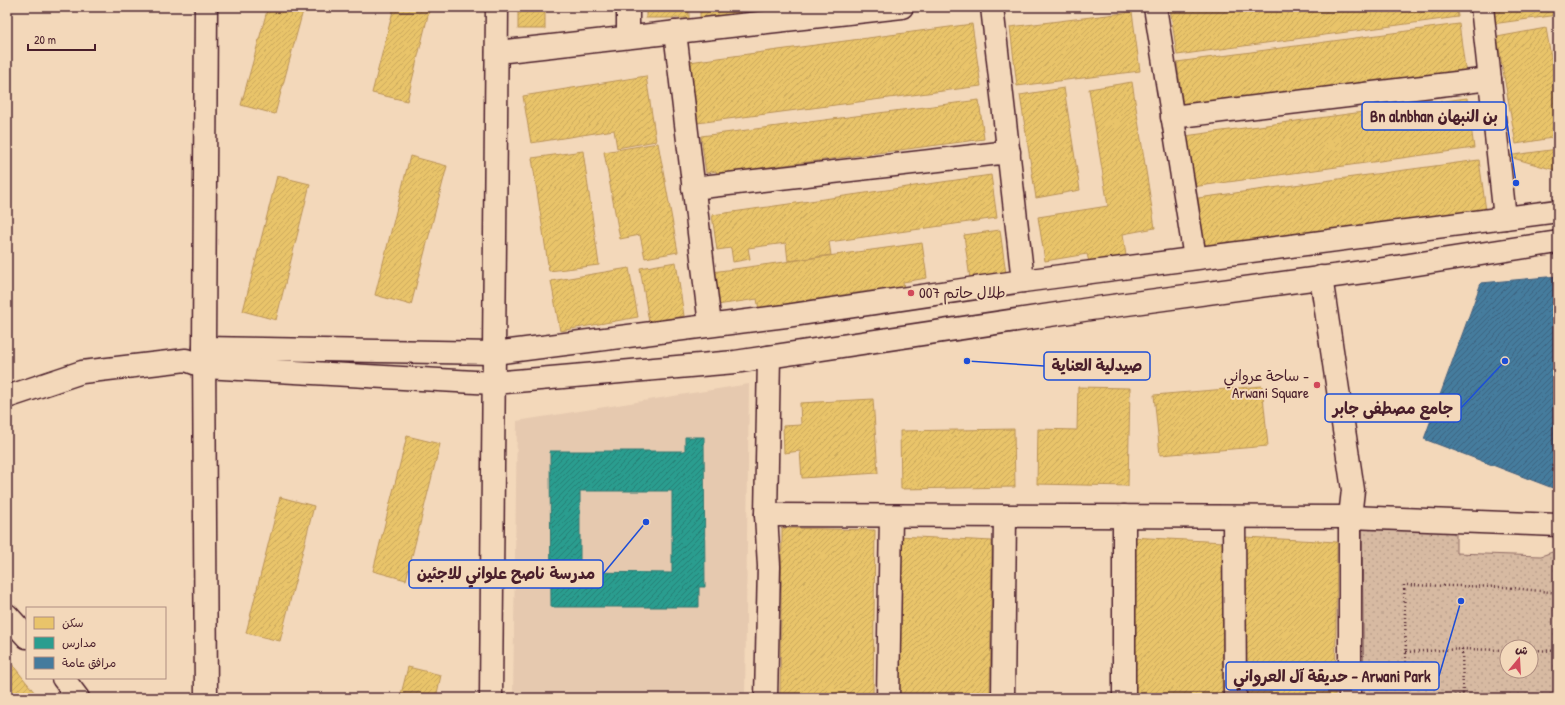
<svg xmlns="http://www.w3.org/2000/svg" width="1565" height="705" font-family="'Patrick Hand','Playpen Sans Arabic',sans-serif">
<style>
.built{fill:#e6c9af}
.park{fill:url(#park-dots);stroke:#906c66;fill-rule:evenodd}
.homes{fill:url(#homes-hatch);stroke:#b99257}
.schools{fill:url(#schools-hatch);stroke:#347771;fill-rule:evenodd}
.public{fill:url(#public-hatch);stroke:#465f7b}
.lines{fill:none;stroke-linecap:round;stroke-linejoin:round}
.minor-casing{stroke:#4a1f2b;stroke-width:25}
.major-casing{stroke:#4a1f2b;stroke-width:25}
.path{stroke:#4a1f2b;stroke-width:2.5;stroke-dasharray:1 3;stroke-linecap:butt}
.minor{stroke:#f3d8ba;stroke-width:22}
.major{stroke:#f3d8ba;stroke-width:22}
.poi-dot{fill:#d1495b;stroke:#f3d8ba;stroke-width:1.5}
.labels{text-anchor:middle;stroke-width:4;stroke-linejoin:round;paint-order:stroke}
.poi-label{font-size:15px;fill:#4a1f2b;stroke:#f3d8ba;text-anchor:start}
.leader{fill:none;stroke:#1d4ed8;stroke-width:1.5}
.callout-dot{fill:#1d4ed8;stroke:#f3d8ba;stroke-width:1.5}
.callout{fill:#f3d8ba;stroke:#1d4ed8;stroke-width:1.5}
.callout-label{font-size:16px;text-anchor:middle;font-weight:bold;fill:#4a1f2b}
</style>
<defs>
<pattern id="park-dots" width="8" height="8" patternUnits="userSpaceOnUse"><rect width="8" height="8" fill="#d7baa2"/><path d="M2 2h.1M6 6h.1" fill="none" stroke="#ba9f8c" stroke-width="1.8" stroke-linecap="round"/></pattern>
<pattern id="homes-hatch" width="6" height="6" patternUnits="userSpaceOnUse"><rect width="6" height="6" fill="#e9c46a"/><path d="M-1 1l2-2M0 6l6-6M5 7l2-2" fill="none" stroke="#c9a85c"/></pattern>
<pattern id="schools-hatch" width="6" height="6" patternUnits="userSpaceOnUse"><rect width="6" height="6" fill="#2a9d8f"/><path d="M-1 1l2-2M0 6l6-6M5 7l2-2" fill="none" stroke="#267f75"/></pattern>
<pattern id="public-hatch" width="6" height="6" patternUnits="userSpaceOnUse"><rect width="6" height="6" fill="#457b9d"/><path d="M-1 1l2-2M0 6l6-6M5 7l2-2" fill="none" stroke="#3c6480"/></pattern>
</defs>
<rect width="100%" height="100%" fill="#f3d8ba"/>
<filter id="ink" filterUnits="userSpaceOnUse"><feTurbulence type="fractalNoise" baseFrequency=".025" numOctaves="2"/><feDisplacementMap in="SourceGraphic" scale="8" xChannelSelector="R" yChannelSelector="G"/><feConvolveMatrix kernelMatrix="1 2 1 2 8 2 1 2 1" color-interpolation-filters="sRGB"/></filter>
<g filter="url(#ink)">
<!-- built -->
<polygon class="built" points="749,384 745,698 513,698 517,421"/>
<!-- park -->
<path class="park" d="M1362 528H1456V553L1541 556 1558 550V698H1364ZM1507 647H1531V671H1507Z"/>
<!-- homes -->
<g class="homes">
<polygon points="268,7 304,7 275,114 241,105"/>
<polygon points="394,7 430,7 407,101 372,93"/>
<rect x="518" y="7" width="27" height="22"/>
<rect x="646" y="7" width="43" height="11"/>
<rect x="700" y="7" width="40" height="12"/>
<polygon points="1170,7 1457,7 1458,17 1177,55"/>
<polygon points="1490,7 1558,7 1558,15 1492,24"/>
<polygon points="1132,12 1140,71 1017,86 1010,27"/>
<polygon points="972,24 981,86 697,123 689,62"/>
<polygon points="1459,24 1466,75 1184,113 1177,62"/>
<polygon points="1546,28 1558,97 1558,137 1516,144 1497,37"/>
<polygon points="646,76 656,141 617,148 614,130 531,143 523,96"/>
<polygon points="1132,82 1155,228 1123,234 1126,256 1089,262 1087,254 1045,261 1038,217 1108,206 1089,89"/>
<polygon points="1064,88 1080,190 1036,198 1020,95"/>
<polygon points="1467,98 1474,148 1192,187 1185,136"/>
<polygon points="979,100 984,139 754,169 755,177 718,182 716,171 706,173 701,136"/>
<polygon points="658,143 678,252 645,258 640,235 620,239 604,152"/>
<polygon points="1558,149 1558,171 1506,156"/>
<polygon points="583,151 599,265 549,271 532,158"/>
<polygon points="410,156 447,166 411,305 375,295"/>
<polygon points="1479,160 1486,211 1205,249 1198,198"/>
<polygon points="991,175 997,218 829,242 831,255 788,261 786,243 748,248 750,259 733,262 731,248 717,250 712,215"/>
<polygon points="277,176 310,184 276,320 243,311"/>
<polygon points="1000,230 1006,274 970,279 964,235"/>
<polygon points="922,243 927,278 903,282 905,295 878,299 876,290 796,302 797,310 760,315 757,299 717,305 712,272"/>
<polygon points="676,262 684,316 649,322 640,268"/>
<polygon points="629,268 638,317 560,331 551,281"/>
<polygon points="1262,386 1268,446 1160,455 1154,395"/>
<polygon points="1078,387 1130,388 1128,486 1037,484 1038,429 1077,430"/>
<polygon points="873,399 878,473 802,478 800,451 784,453 783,426 801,425 800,403"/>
<polygon points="1014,429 1015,487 901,489 900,431"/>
<polygon points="407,436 440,444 406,580 373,571"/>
<polygon points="280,497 314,506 280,641 246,633"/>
<polygon points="782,528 875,530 873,698 780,698"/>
<polygon points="898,536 992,541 990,698 898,698"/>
<polygon points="1130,537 1224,542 1222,698 1131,698"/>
<polygon points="1244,537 1337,542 1335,698 1244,698"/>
<polygon points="7,658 39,698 7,698"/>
<polygon points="408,667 441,675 436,698 400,698"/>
</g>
<!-- schools -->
<path class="schools" d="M685 437H704L705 587H699V607H551L550 451H685ZM580 491H672V573L580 572Z"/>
<!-- public -->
<polygon class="public" points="1558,276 1558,490 1424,439 1481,283"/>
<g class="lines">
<!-- minor casing -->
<g class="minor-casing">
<g id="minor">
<polyline points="992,7 1023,281"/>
<polyline points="1155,7 1195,258"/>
<polyline points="1482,7 1505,218"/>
<polyline points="675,32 710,325"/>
<polyline points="628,37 628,7"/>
<polyline points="497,52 902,7"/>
<polyline points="1172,117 1490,79"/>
<polyline points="693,188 1009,152"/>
<polyline points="1321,277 1353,490 1350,517 1350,698"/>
<polyline points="7,397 82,372 186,360 205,367"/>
<polyline points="766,515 1350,517 1558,525"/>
<polyline points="1124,516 1124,698"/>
<polyline points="1234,517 1235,698"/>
<polyline points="7,615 27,637"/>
<polyline points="63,678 78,698"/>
<polyline points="491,698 497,7"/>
<polyline points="766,698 769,566 766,515 769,357"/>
<polyline points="888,698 891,516"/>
<polyline points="1003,698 1005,516"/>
</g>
</g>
<!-- major casing -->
<g class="major-casing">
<g id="major">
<polyline points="206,7 204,348 206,698"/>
<polyline points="204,348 494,353 786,316 1023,281 1558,211"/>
<polyline points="205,367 493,383 735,362 1090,309 1378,270 1558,242"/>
</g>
</g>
<!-- path -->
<g class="path">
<polyline points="1462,649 1463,694"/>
<polyline points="1531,650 1558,651"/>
<polyline points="1406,652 1462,649 1507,650"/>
<polyline points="1405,698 1406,652 1404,585 1504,587 1558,593"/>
<polyline points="1447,698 1463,694 1470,698"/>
<polyline points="1557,698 1558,697"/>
</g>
<!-- minor -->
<use href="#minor" class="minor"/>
<!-- major -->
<use href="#major" class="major"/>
</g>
</g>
<!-- markers -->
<g class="poi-dot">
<circle cx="911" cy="293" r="4"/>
<circle cx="1317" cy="385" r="4"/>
</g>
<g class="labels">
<!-- poi labels -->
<g class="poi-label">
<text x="919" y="298">طلال حاتم 007</text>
<text x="1309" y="381" text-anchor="end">ساحة عرواني -<tspan x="1309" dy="17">Arwani Square</tspan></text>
</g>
</g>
<!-- callouts -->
<path class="leader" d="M1516 183L1506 116M967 361L1044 366M1505 361L1461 408M646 522L603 574M1461 601L1439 676"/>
<g class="callout-dot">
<circle cx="1516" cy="183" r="4"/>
<circle cx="967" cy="361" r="4"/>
<circle cx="1505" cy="361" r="4"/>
<circle cx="646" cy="522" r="4"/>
<circle cx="1461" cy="601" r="4"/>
</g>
<g class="callout">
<rect x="1362" y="102" width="144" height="28" rx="4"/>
<rect x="1044" y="352" width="106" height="28" rx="4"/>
<rect x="1325" y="394" width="136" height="28" rx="4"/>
<rect x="409" y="560" width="194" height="28" rx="4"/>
<rect x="1226" y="662" width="213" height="28" rx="4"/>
</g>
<g class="callout-label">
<text x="1434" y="122">Bn alnbhan بن النبهان</text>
<text x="1097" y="371">صيدلية العناية</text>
<text x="1393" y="414">جامع مصطفى جابر</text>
<text x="506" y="579">مدرسة ناصح علواني للاجئين</text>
<text x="1332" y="682">حديقة آل العرواني - Arwani Park</text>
</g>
<!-- margin -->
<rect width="1565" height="705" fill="none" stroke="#f3d8ba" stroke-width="24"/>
<rect x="12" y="12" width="1541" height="681" fill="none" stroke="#4a1f2b" stroke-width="1.5" filter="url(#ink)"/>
<!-- legend -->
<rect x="26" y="607" width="140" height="72" fill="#f3d8ba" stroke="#af8e81"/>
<rect x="34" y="617" width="20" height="12" fill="#e9c46a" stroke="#af8e81"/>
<text x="62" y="627" font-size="12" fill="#4a1f2b">سكن</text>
<rect x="34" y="637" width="20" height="12" fill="#2a9d8f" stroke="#af8e81"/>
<text x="62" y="647" font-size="12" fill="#4a1f2b">مدارس</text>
<rect x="34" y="657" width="20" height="12" fill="#457b9d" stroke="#af8e81"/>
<text x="62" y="667" font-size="12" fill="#4a1f2b">مرافق عامة</text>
<!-- north arrow -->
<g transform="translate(1519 659) rotate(18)"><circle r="19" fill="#f3d8ba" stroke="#af8e81"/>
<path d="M0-3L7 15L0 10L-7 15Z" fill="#d1495b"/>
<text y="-6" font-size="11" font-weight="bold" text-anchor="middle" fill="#4a1f2b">ش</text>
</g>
<!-- scale -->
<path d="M28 44v6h67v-6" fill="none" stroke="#4a1f2b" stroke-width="2"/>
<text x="34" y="44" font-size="12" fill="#4a1f2b" stroke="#f3d8ba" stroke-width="3" paint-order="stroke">20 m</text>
</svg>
